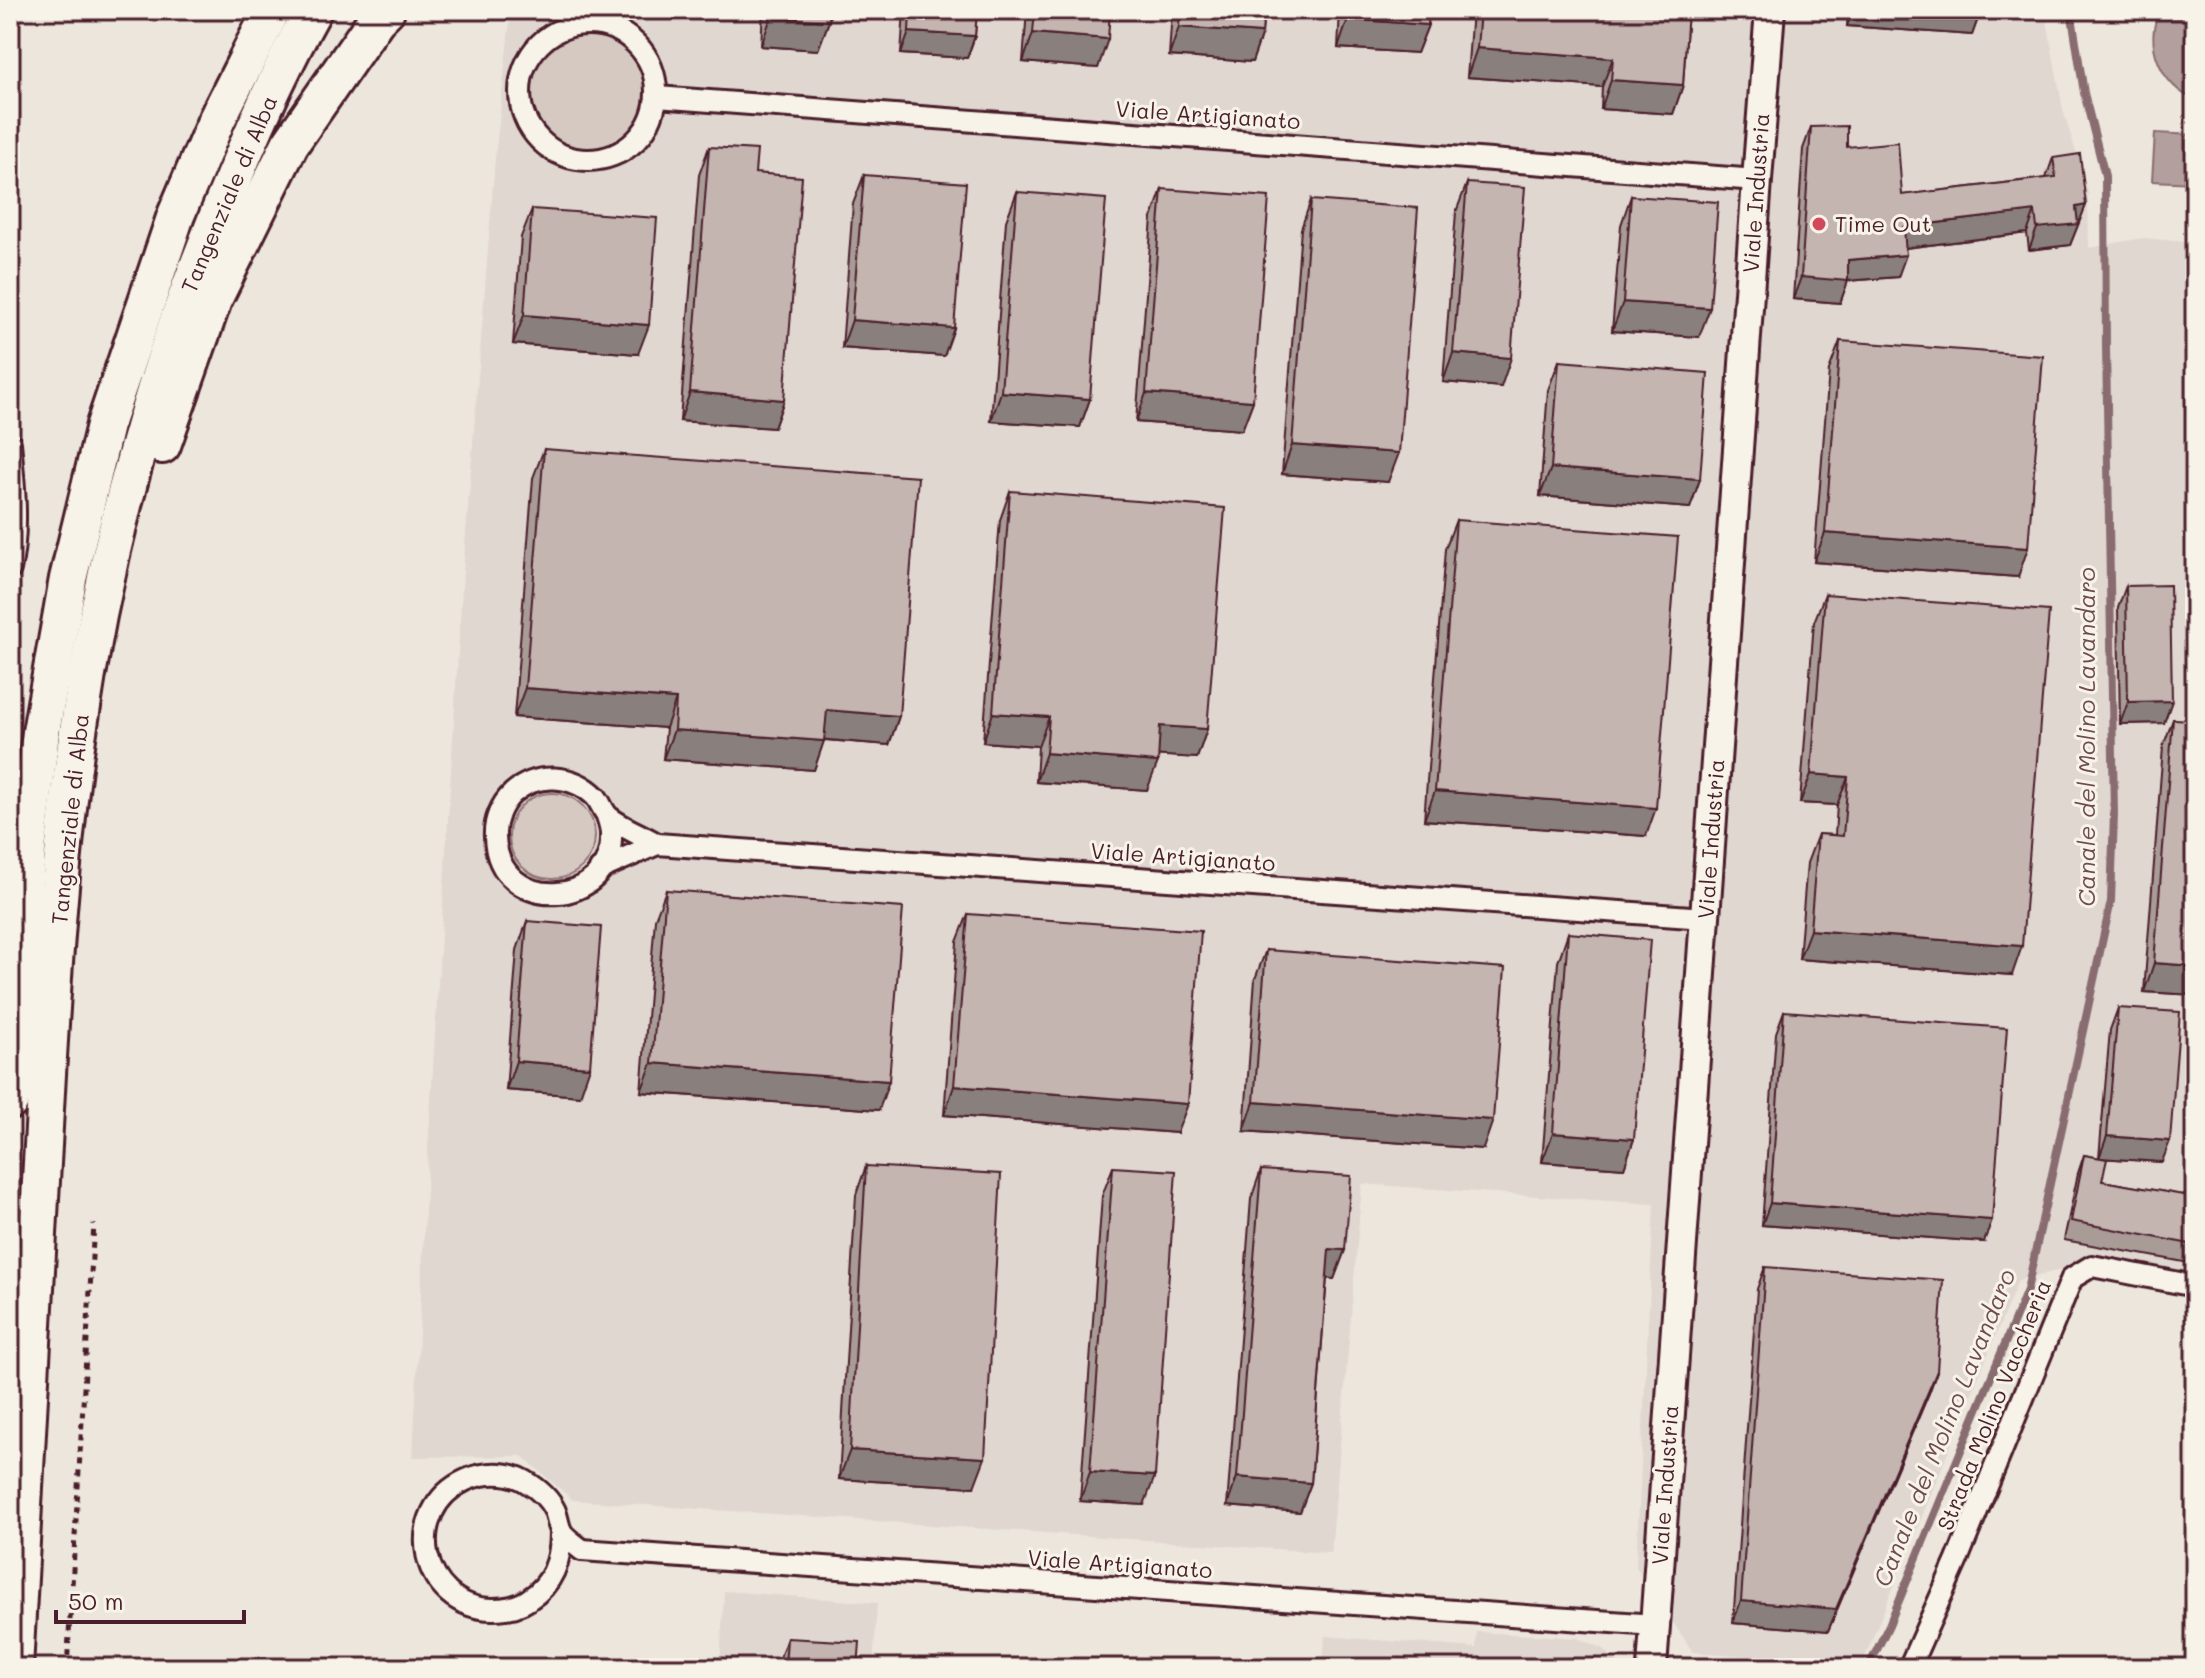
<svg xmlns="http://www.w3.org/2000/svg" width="2205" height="1678" font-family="Mali,sans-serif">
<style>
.built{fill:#e0d7d0}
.green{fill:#d5c9c2;stroke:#907476;stroke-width:2}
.water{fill:#b39f9d;stroke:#896c6f;stroke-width:2}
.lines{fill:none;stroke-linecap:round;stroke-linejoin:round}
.stream{stroke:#896c6f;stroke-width:8}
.street-casing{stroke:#4a1f2b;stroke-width:26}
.secondary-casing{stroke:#4a1f2b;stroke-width:34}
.highway-casing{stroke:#4a1f2b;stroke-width:42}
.path{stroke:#4a1f2b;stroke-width:5;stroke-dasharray:6 6;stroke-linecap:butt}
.street{stroke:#f7f3e8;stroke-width:20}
.secondary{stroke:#f7f3e8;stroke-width:28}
.highway{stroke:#f7f3e8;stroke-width:36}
.wall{fill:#a99c97;stroke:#4a1f2b;stroke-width:2}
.shaded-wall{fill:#897f7b;stroke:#4a1f2b;stroke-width:2}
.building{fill:#c4b5b0;stroke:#4a1f2b;stroke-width:2}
.poi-dot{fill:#d1495b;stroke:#f7f3e8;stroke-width:3}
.labels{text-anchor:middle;stroke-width:6;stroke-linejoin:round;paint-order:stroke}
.street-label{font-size:22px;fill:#4a1f2b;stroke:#f7f3e8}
.poi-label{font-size:22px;fill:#4a1f2b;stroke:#f7f3e8;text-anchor:start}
.water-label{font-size:24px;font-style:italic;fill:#6f4c53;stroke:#f7f3e8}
</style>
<rect width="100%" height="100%" fill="#ece6dd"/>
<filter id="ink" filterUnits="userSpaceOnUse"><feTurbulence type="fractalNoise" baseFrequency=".0125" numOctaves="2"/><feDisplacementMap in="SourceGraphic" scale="16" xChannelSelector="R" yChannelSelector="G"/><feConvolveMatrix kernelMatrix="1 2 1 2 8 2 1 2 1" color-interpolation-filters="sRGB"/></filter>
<g filter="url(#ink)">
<!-- built -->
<g class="built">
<polygon points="511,10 2045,10 2063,110 2088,192 2089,248 2143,238 2195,243 2195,1275 2103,1260 2018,1280 1862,1664 1693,1652 1636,1567 1654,1204 1362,1184 1331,1553 573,1500 522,1456 413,1457 428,1151 463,572 495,159"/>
<polygon points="724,1591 877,1603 873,1668 720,1668"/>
<polygon points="1477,1632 1577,1638 1602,1648 1623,1668 1323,1668 1325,1636 1476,1648"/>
</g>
<!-- green -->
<g class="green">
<circle cx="585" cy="93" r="61"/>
<circle cx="552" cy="836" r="43"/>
</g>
<!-- water -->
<g class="water">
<path d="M2160 10H2195V100C2161 85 2143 44 2160 10Z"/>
<polygon points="2155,133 2195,135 2195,183 2152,181"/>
</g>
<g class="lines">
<!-- stream -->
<polyline class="stream" points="1868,1668 1889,1625 2027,1290 2111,901 2114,814 2106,347 2105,176 2084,93 2071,10"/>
<!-- street casing -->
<g class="street-casing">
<g id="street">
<circle cx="588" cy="92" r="68"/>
<polyline points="657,97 1757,180"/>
<path d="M10 443C14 482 19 531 10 569"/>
<path d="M607 816C609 822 611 828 611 834 614 909 498 916 495 837 494 821 501 804 513 793 537 772 573 774 596 797 601 803 603 812 609 817 623 828 642 835 657 844L1705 918"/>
<polyline points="600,869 657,844"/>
<path d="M561 1532C561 1561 553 1584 528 1600 518 1607 504 1609 493 1609 420 1608 400 1510 466 1480 484 1472 507 1471 525 1481 537 1488 549 1498 555 1511 558 1518 558 1528 563 1534 568 1540 576 1545 582 1550"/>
<polyline points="582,1550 1655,1625"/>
<polyline points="1909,1668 1957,1560 2072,1278 2092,1266 2195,1286"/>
</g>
</g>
<!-- secondary casing -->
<g class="secondary-casing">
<polyline id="secondary" points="1652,1668 1757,180 1770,10"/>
</g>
<!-- highway casing -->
<g class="highway-casing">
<g id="highway">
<polyline points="162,445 213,300 290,144 376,20 386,10"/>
<polyline points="10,1101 27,850 41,732 68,579 105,425 176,215 217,119 272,10"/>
<path d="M14 1668C23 1511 31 1355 40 1198 49 1045 55 890 77 738 105 543 158 353 236 172 259 117 284 62 313 10"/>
</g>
</g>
<!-- path -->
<polyline class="path" points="67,1668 94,1224"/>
<!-- street -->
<use href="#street" class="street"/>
<!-- secondary -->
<use href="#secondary" class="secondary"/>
<!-- highway -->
<use href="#highway" class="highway"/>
</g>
<!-- wall -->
<g class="wall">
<polygon points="763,10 830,10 829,21 818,50 761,46"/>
<polygon points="904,10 977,10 975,36 967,58 901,54"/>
<polygon points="1027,10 1110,10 1098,68 1023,62"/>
<polygon points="1172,10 1264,10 1262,33 1252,62 1169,56"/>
<polygon points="1340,10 1429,10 1428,25 1417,53 1338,48"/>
<polygon points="1472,10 1688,10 1683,85 1673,114 1601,109 1602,87 1467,77"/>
<polygon points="1848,10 1981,10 1972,35 1847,26"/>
<polygon points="1811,127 1847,147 1902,195 2046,178 2053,158 2086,205 2070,245 2029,250 2027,233 1905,248 1898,277 1848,281 1840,303 1793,299 1803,149"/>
<polygon points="709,147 755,173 784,400 774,428 680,421 699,175"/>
<polygon points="864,175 954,328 944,356 842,348 853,204"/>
<polygon points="1467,183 1501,387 1443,382 1456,212"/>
<polygon points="1162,189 1253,401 1242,430 1136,422 1152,218"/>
<polygon points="1017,192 1090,399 1080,427 991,421 1006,221"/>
<polygon points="1631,196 1699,337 1612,331 1621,225"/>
<polygon points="1311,200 1388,482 1282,474 1301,229"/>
<polygon points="532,209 638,354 513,344 521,237"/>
<polygon points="1840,341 2018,577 1814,562 1829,370"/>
<polygon points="1559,361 1700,479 1690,508 1540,496 1548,390"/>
<polygon points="544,449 899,716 889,745 824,740 814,770 663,759 666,728 514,717 533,478"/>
<polygon points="1010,491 1207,729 1197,758 1158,755 1147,790 1036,782 1038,746 983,742 1000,520"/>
<polygon points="1456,520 1646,836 1424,820 1445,549"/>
<polygon points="2126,586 2164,723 2120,724 2118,608"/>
<polygon points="1825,594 2012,975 1799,959 1807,863 1818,834 1835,835 1837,805 1800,803 1814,622"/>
<polygon points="2173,719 2195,995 2144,992 2163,747"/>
<polygon points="666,890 879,1110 641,1092 655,919"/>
<polygon points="968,914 1177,1133 944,1115 957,942"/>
<polygon points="527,921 580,1096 506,1090 517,950"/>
<polygon points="1568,933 1634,1139 1624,1168 1542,1162 1558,962"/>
<polygon points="1266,950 1483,1149 1244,1131 1255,979"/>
<polygon points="2118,1008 2162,1162 2100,1158 2102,1181 2195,1197 2195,1264 2064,1240 2078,1173 2084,1155 2099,1158 2110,1030"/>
<polygon points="1784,1011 1984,1242 1762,1225 1776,1033"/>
<polygon points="866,1166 974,1487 839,1479 856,1195"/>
<polygon points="1113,1167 1144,1505 1080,1501 1102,1196"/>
<polygon points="1261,1170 1345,1250 1334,1279 1327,1278 1311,1483 1300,1512 1227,1506 1251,1199"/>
<polygon points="1765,1267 1937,1371 1929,1393 1828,1631 1733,1623 1757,1289"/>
<polygon points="787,1638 858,1668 779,1668 779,1660"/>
</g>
<!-- shaded-wall -->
<g class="shaded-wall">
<polygon points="1853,10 1981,10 1972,35 1847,26"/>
<polygon points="771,17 829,21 818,50 761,46"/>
<polygon points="1348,19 1428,25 1417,53 1338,48"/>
<polygon points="1179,27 1262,33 1252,62 1169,56"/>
<polygon points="909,32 975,36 967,58 901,54"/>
<polygon points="1033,33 1108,39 1098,68 1023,62"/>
<polygon points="1477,48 1613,58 1602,87 1467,77"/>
<polygon points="1611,80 1683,85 1673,114 1601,109"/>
<polygon points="2086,205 2070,245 2029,250 2037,228 2076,207"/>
<polygon points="2035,211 2027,233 1896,249 1904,227"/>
<polygon points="1906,255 1898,277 1846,281 1848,281 1840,303 1793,299 1801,277 1848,260"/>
<polygon points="1623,302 1710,308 1699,337 1612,331"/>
<polygon points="524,315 649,325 638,354 513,344"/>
<polygon points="852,320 954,328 944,356 842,348"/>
<polygon points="1453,353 1511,358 1501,387 1443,382"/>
<polygon points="690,392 784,400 774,428 680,421"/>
<polygon points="1001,392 1090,399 1080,427 991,421"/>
<polygon points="1146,393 1253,401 1242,430 1136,422"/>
<polygon points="1292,445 1399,453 1388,482 1282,474"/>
<polygon points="1551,468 1700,479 1690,508 1540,496"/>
<polygon points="1825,533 2028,548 2018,577 1814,562"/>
<polygon points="525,688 676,699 666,728 514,717"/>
<polygon points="2172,701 2164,723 2120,724 2128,702"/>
<polygon points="827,710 899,716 889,745 816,739"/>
<polygon points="993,713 1049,717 1038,746 983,742"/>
<polygon points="1160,726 1207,729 1197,758 1150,755"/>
<polygon points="674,730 824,741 814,770 663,759"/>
<polygon points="1046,753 1158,762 1147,790 1036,782"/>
<polygon points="1811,774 1848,777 1837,805 1800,803"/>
<polygon points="1435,791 1656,808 1646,836 1424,820"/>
<polygon points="1810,930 2022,946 2012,975 1799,959"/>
<polygon points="2154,963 2195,966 2195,995 2144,992"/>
<polygon points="516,1061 590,1067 580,1096 506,1090"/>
<polygon points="652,1063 889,1081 879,1110 641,1092"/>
<polygon points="954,1086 1188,1104 1177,1133 944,1115"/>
<polygon points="1254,1102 1493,1120 1483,1149 1244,1131"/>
<polygon points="1553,1133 1634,1139 1624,1168 1542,1162"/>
<polygon points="2107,1136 2170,1141 2162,1162 2099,1158"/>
<polygon points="1770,1203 1992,1220 1984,1242 1762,1225"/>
<polygon points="1329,1249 1345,1250 1334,1279 1319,1278"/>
<polygon points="1937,1371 1929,1393 1828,1631 1733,1623 1741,1601"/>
<polygon points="850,1450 985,1458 974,1487 839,1479"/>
<polygon points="1090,1472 1155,1476 1144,1505 1080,1501"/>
<polygon points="1237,1477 1311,1483 1300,1512 1227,1506"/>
</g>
<!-- building -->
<g class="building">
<polygon points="772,10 830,10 829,21 771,17"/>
<polygon points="910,10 977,10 975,36 909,32"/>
<polygon points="1035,10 1110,10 1108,39 1033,33"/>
<polygon points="1180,10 1264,10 1262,33 1179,27"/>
<polygon points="1349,10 1429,10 1428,25 1348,19"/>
<polygon points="1480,10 1688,10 1683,85 1611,80 1613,58 1477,48"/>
<polygon points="1847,126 1847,147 1898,142 1902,195 2056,177 2053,158 2080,154 2086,205 2076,207 2078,224 2037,228 2035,211 1904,227 1906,255 1848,260 1848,281 1801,277 1811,127"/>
<polygon points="709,147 757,150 755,173 802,177 784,400 690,392"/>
<polygon points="864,175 966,183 954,328 852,320"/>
<polygon points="1467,183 1525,187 1511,358 1453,353"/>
<polygon points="1162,189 1269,197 1253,401 1146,393"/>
<polygon points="1017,192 1106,199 1090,399 1001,392"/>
<polygon points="1631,196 1718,202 1710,308 1623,302"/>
<polygon points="1311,200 1418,208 1399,453 1292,445"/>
<polygon points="532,209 657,218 649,325 524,315"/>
<polygon points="1840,341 2043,356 2028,548 1825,533"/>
<polygon points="1559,361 1708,373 1700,479 1551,468"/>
<polygon points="544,449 918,477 899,716 827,710 824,741 674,730 676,699 525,688"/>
<polygon points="1010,491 1225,508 1207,729 1160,726 1158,762 1046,753 1049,717 993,713"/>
<polygon points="1456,520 1678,537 1656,808 1435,791"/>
<polygon points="2170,585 2172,701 2128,702 2126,586"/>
<polygon points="1825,594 2049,611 2022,946 1810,930 1818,834 1843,836 1848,777 1811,774"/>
<polygon points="2173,719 2195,720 2195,966 2154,963"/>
<polygon points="666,890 903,908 889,1081 652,1063"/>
<polygon points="968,914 1201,931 1188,1104 954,1086"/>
<polygon points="527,921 601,927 590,1067 516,1061"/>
<polygon points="1568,933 1650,940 1634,1139 1553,1133"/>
<polygon points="1266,950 1505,968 1493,1120 1254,1102"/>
<polygon points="2118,1008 2180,1012 2170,1141 2107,1136"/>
<polygon points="1784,1011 2007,1028 1992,1220 1770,1203"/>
<polygon points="2084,1155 2107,1159 2102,1181 2195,1197 2195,1245 2071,1221"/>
<polygon points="866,1166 1001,1174 985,1458 850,1450"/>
<polygon points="1113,1167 1176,1171 1155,1476 1090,1472"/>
<polygon points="1261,1170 1351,1176 1345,1250 1329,1249 1311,1483 1237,1477"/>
<polygon points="1765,1267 1943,1280 1937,1371 1836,1609 1741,1601"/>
<polygon points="787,1638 860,1642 858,1668 785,1668"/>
</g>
</g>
<!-- markers -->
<circle class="poi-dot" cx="1819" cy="224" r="8"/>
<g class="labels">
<!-- street labels -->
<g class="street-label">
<text transform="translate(1208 115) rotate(4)" y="8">Viale Artigianato</text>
<text transform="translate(1756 193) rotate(-86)" y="8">Viale Industria</text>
<text transform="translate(229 194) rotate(-67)" y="8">Tangenziale di Alba</text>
<text transform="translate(70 819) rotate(-84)" y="8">Tangenziale di Alba</text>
<text transform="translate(1711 839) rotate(-86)" y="8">Viale Industria</text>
<text transform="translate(1183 857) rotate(4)" y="8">Viale Artigianato</text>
<text transform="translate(1994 1405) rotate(-68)" y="8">Strada Molino Vaccheria</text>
<text transform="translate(1665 1485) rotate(-86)" y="8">Viale Industria</text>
<text transform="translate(1120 1564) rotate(4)" y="8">Viale Artigianato</text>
</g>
<!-- poi labels -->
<g class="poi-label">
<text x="1835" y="232">Time Out</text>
</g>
<!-- water labels -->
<g class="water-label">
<text transform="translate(2087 737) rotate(-90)" y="8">Canale del Molino Lavandaro</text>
<text transform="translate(1945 1428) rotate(-68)" y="8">Canale del Molino Lavandaro</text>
</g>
</g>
<!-- margin -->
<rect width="2205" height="1678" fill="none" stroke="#f7f3e8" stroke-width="40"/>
<rect x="20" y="20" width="2165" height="1638" fill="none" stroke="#4a1f2b" stroke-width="3" filter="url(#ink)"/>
<!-- scale -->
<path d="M56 1610v12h188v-12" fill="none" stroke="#4a1f2b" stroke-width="4"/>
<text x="68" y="1610" font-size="24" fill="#4a1f2b" stroke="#f7f3e8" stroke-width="6" paint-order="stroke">50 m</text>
</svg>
